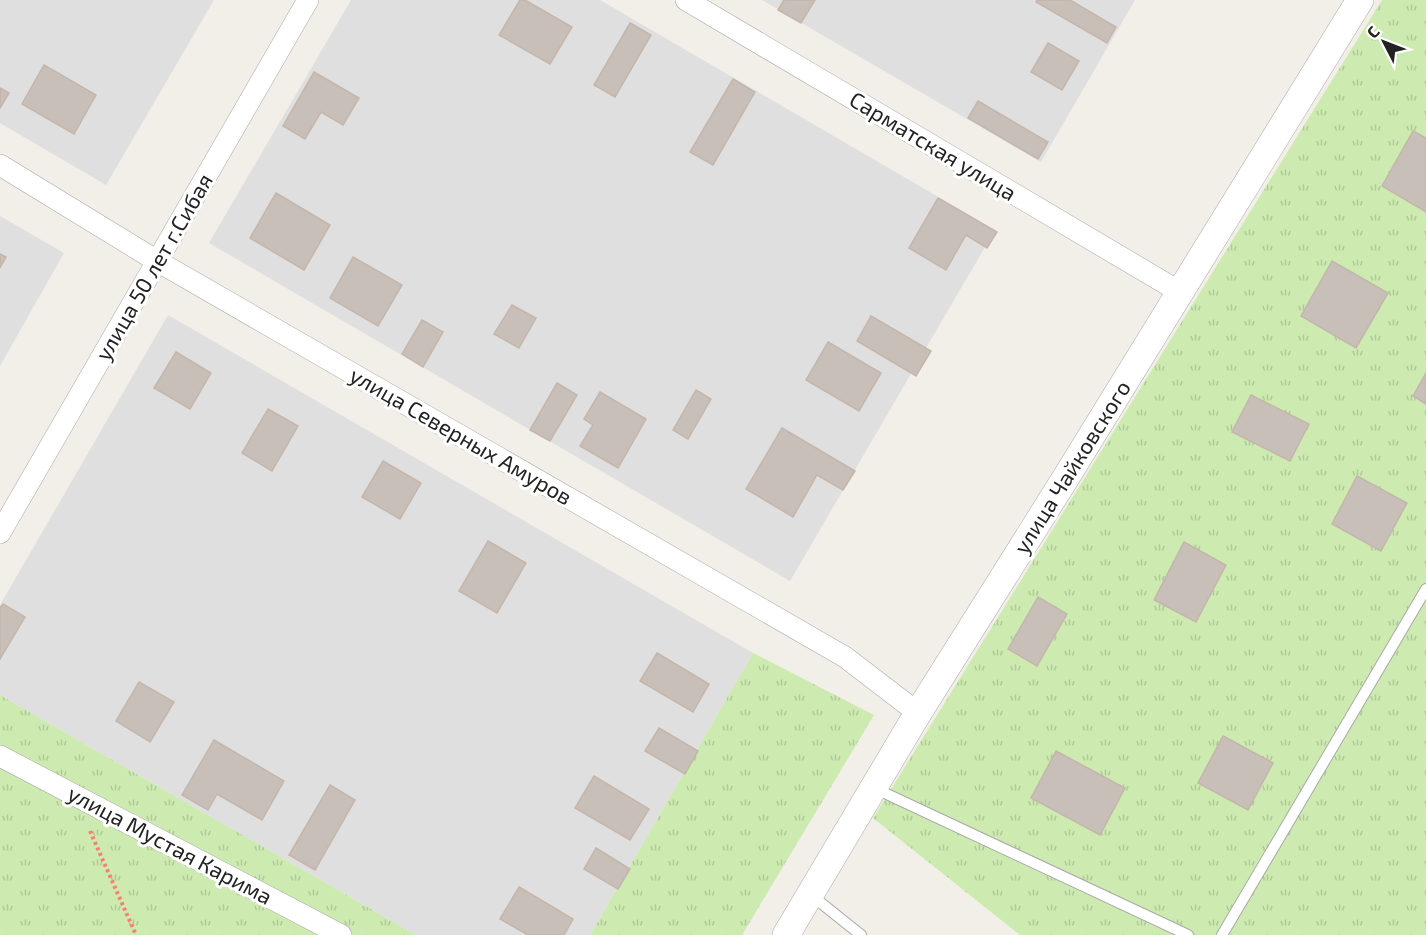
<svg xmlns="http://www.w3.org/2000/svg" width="1426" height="935" font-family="'Exo 2',sans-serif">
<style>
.residential{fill:#e0dfdf}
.grass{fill:url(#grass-tufts)}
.building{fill:#c7bfb8;stroke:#c4b6ab;stroke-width:1.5}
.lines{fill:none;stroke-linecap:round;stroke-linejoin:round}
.service-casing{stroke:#a9a9a9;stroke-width:12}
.minor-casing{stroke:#a9a9a9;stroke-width:22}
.tertiary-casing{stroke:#a9a9a9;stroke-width:28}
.path{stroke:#fa8072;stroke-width:4;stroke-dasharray:3 3;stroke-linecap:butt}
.service{stroke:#fff;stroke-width:10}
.minor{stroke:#fff;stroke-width:21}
.tertiary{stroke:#fff;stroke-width:27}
.labels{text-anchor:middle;stroke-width:6;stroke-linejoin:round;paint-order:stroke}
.street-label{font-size:22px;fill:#222;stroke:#fff}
</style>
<defs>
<pattern id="grass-tufts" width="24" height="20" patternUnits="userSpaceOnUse" patternTransform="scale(1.5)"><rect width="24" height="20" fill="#cdebb0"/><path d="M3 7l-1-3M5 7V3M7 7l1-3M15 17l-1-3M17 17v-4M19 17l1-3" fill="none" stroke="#b0c997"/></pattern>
</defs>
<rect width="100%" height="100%" fill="#f2efe9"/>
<!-- residential -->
<g class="residential">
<polygon points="0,0 214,0 106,185 0,123"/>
<polygon points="351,0 600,0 995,230 790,581 209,243"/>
<polygon points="762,0 1135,0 1041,162"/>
<polygon points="0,216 64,253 0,366"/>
<polygon points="168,315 753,653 590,935 416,935 0,695 0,605"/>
</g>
<!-- grass -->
<g class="grass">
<polygon points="1382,0 1426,0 1426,935 1020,935 873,818"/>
<polygon points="753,653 874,715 742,935 590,935"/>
<polygon points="0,695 416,935 0,935"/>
</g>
<!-- building -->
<g class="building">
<polygon points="520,0 525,0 572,27 550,64 499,35"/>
<polygon points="784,0 815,0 801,23 778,10"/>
<polygon points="1037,0 1070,0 1116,27 1107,43 1036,2"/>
<polygon points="630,23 651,35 615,97 594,85"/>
<polygon points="1048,43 1079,61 1062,90 1031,72"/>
<polygon points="44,65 96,95 74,134 22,104"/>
<polygon points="314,72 359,98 343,125 321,112 305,139 283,126"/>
<polygon points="733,79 755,92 713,165 690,152"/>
<polygon points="0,88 9,93 0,108"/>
<polygon points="978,101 1048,142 1038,159 968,118"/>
<polygon points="1413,131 1426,138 1426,212 1382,186"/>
<polygon points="276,193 330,225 304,270 250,238"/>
<polygon points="938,198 997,232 987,248 966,235 946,270 909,248"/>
<polygon points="0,254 6,257 0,268"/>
<polygon points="353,257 402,285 378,326 330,298"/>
<polygon points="1332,261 1388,293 1356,348 1301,316"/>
<polygon points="512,305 536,318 519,348 494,334"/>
<polygon points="871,316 931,351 916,376 857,341"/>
<polygon points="422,320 443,332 423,367 402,354"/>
<polygon points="828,342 881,373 859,411 806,380"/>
<polygon points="176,352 211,373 190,409 154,388"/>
<polygon points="1426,373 1426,404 1413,396"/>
<polygon points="557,383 577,395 550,441 530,430"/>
<polygon points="696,390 711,399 688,439 673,430"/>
<polygon points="600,392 646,419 618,468 580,446 593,425 584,419"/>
<polygon points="1251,395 1309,424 1290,461 1232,432"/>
<polygon points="268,409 298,426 272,471 242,453"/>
<polygon points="782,428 855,471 843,490 817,475 793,517 746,489"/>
<polygon points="383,461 421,483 400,519 362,497"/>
<polygon points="1357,476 1407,503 1381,551 1332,524"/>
<polygon points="488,541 526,563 497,613 459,591"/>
<polygon points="1184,542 1226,565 1196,622 1154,600"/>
<polygon points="1038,597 1067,614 1037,666 1008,649"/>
<polygon points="3,604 25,617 0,659 0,608"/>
<polygon points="657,653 709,684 693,712 640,681"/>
<polygon points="139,682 174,702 150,742 116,721"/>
<polygon points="659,728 698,751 685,774 645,751"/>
<polygon points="1223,736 1273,763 1248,810 1198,783"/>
<polygon points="214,740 284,781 262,820 217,794 208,810 182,795"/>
<polygon points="1056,751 1125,788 1100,835 1031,798"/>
<polygon points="594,776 649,809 630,840 575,808"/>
<polygon points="330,785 355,800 315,870 289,855"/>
<polygon points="596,848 630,869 618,889 584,869"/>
<polygon points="519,887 573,919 564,935 528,935 500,919"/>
</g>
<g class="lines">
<!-- service casing -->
<g class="service-casing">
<g id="service">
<polyline points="874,788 1188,935"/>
<polyline points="811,895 861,935"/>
<polyline points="1222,935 1426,589"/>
</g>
</g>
<!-- minor casing -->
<g class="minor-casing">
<g id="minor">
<polyline points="686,0 1180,292"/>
<polyline points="0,165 157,261 845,657 918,713"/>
<polyline points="0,533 308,0"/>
<polyline points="0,756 341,935"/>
</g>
</g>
<!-- tertiary casing -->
<g class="tertiary-casing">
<polyline id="tertiary" points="786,935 918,713 1065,479 1360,0"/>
</g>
<!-- path -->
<polyline class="path" points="90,831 136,935"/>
<!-- service -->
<use href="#service" class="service"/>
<!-- minor -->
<use href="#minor" class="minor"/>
<!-- tertiary -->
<use href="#tertiary" class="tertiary"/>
</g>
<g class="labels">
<!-- street labels -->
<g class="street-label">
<text transform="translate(933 146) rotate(31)" y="8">Сарматская улица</text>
<text transform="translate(154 267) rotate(-60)" y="8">улица 50 лет г.Сибая</text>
<text transform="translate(461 436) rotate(30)" y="8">улица Северных Амуров</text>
<text transform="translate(1072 467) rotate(-58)" y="8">улица Чайковского</text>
<text transform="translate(170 845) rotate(28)" y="8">улица Мустая Карима</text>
</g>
</g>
<!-- north arrow -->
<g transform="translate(1384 42) rotate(312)" stroke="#ffffff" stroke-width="4.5" paint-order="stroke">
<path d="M0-4.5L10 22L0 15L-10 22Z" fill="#222222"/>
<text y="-9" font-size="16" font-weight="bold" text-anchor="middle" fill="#222222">С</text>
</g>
</svg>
